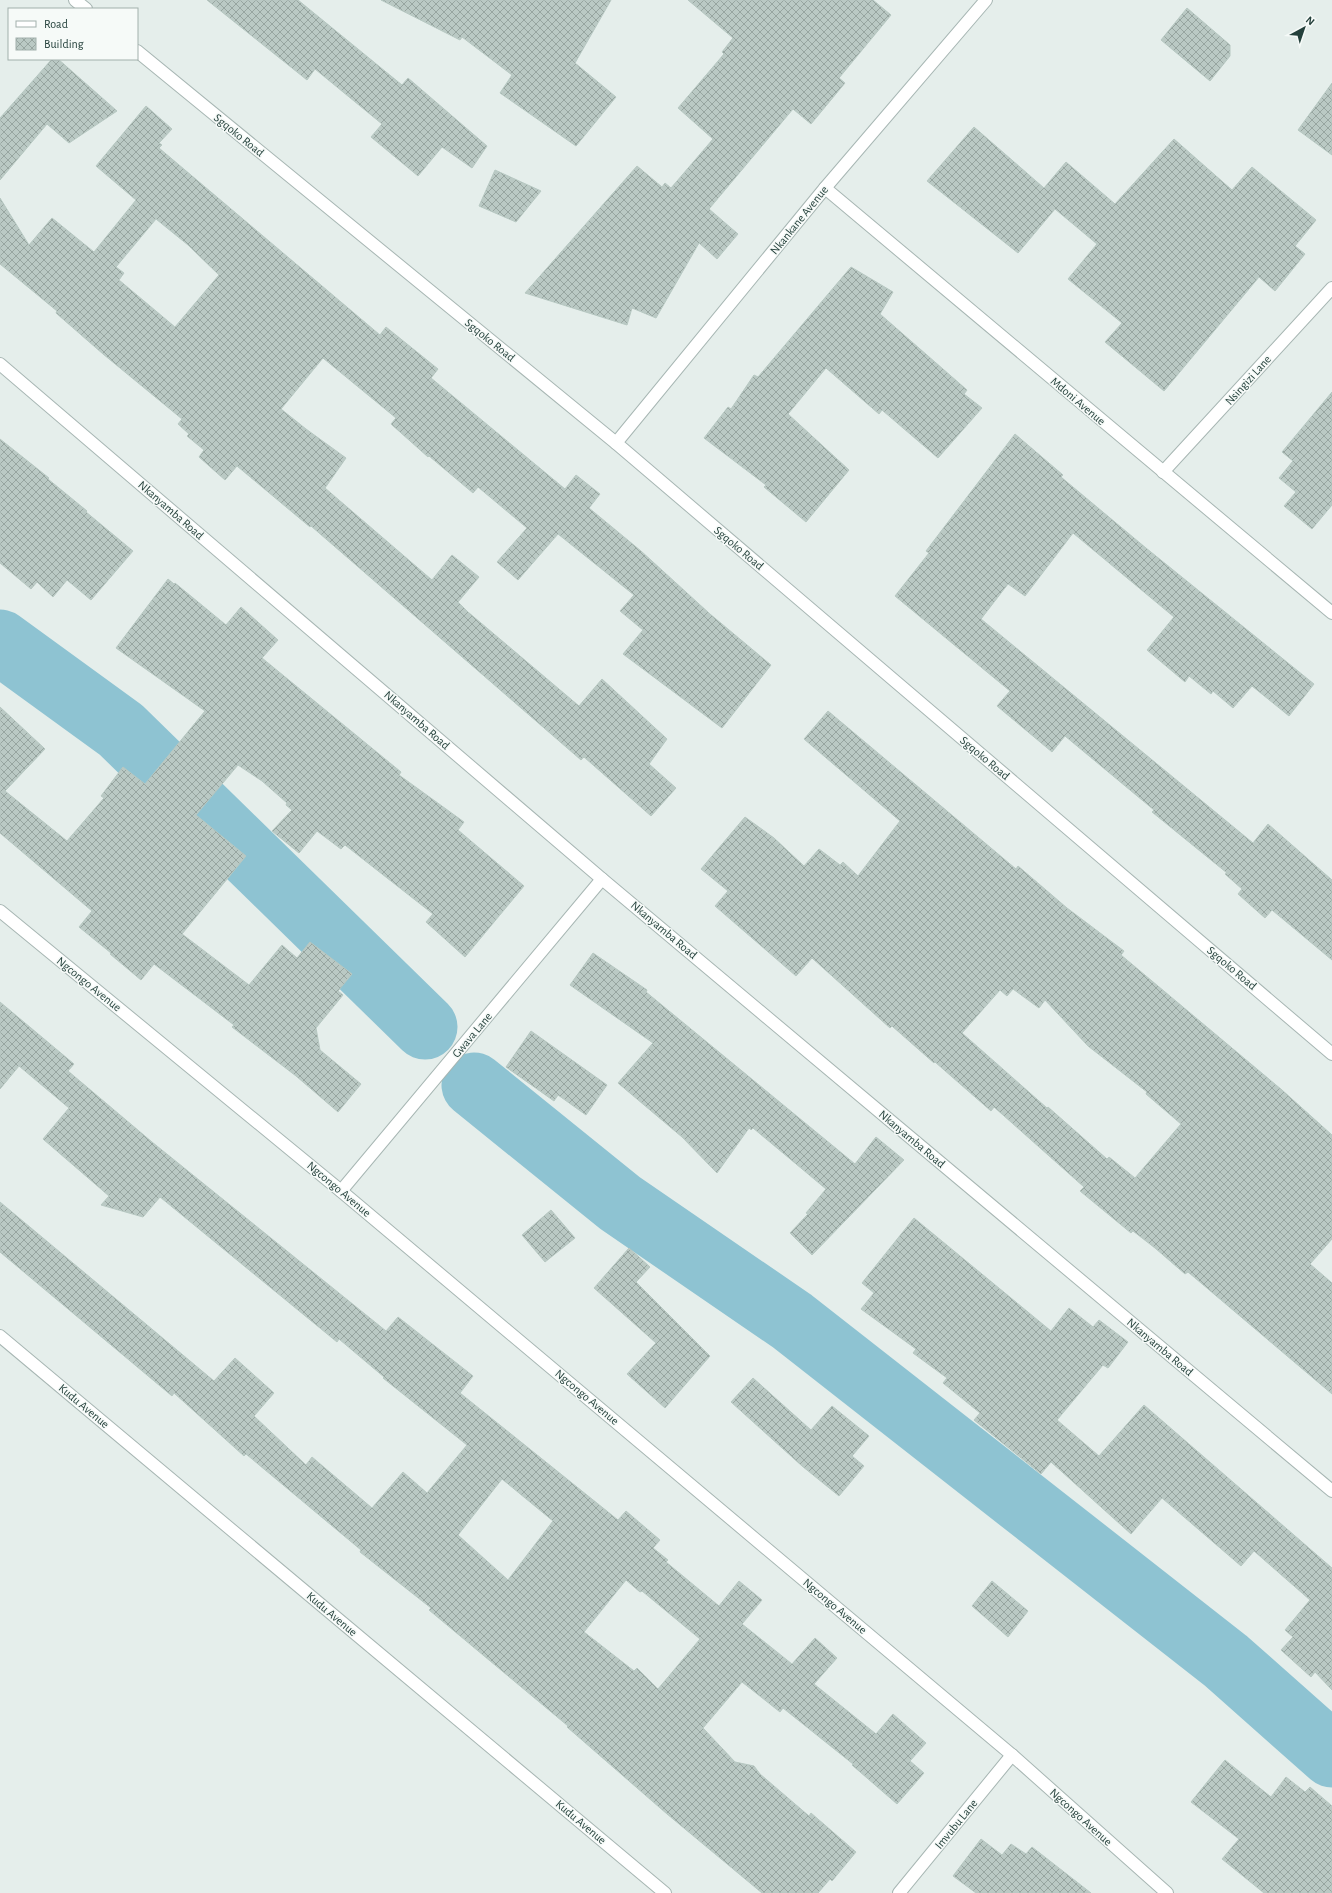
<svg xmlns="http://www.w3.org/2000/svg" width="1332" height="1893" font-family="'Alegreya Sans',sans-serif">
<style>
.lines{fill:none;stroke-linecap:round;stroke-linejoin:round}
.river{stroke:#8ec3d2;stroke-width:65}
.building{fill:url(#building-cross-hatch);stroke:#b7c8c2;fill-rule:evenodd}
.minor-casing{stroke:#a7b6b3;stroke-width:14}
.minor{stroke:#fff;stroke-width:12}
.labels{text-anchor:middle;stroke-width:3;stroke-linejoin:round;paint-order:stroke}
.street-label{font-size:12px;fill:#24403b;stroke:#f6faf8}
</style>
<defs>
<pattern id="building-cross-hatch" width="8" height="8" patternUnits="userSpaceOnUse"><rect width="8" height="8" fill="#bac9c4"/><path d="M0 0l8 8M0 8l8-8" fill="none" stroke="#97a5a0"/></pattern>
</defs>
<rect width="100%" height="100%" fill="#e5eeeb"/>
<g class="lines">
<!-- river -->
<g class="river">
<polyline points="0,642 121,730 425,1027"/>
<polyline points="474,1085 620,1203 792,1321 1226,1661 1332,1755"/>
</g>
</g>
<!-- building -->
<g class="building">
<polygon points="207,0 298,0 402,85 408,78 487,146 472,168 442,147 418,176 371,137 382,124 315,69 307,80"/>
<polygon points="381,0 611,0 575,63 616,97 576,146 500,93 512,75 462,37 460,40"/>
<polygon points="688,0 873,0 891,15 839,78 845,83 811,124 793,109 709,209 738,234 717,259 699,243 656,318 632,308 627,325 525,293 637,166 662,187 665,183 671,188 713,139 678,108 724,54 722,52 733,38"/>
<polygon points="1187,8 1230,45 1230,56 1210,81 1161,40"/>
<polygon points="52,59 58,59 117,111 69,143 47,124 0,180 0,118"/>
<polygon points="1332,83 1332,155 1298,130"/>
<path d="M146 106 172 129 159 143 162 145 159 148 380 335 386 327 438 369 431 378 565 489 576 475 600 494 589 508 641 551 710 614 771 665 722 728 623 654 643 630 620 611 634 595 558 534 518 580 497 562 527 528 478 487 473 493 429 456 428 457 391 424 396 418 323 358 281 409 306 429 346 458 325 488 432 580 452 555 479 577 458 602 468 612 579 706 602 679 667 739 649 764 676 788 651 816 584 757 581 760 311 526 310 527 237 466 225 480 199 457 204 450 187 436 189 434 178 424 182 419 103 354 56 313 57 311 0 264V198L29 245 52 218 94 252 136 200 96 166ZM156 219 188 245 219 275 175 327 119 280 124 273 116 267Z"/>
<polygon points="974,127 1044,188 1066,162 1115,204 1174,139 1232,190 1252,167 1316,220 1295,246 1305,254 1275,291 1259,277 1164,391 1105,342 1122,323 1068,279 1097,244 1055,209 1018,253 927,181"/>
<polygon points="495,170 541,191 516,222 479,206"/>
<polygon points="851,267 893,292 880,314 967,390 964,394 982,408 938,458 882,410 879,414 826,368 788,414 849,470 806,522 764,487 766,485 704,438 728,407 731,409 754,375 758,377"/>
<polygon points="1332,392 1332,505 1312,529 1284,506 1296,492 1279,478 1293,461 1282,452"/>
<polygon points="1015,434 1063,475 1061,477 1146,548 1314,684 1289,716 1252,686 1233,708 1213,691 1211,694 1189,676 1185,682 1147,650 1174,617 1073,533 1025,596 1008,584 981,619 1253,843 1268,824 1332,880 1332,960 1272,910 1265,918 1238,894 1242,889 1225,874 1227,873 1152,812 1154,810 1065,736 1052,752 997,706 1010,691 895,596 929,553 926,551"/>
<polygon points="0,439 49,478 48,479 87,511 86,512 133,551 91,600 67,580 53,597 37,582 31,589 0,563"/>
<polygon points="168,579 174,584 175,583 226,625 241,607 278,640 262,658 401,772 399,775 464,822 458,830 524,886 465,957 426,922 433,914 345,845 341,849 317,831 299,853 272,831 292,810 286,805 287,803 262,781 238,765 196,815 246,856 182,934 249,985 282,945 297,958 310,942 352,974 338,991 343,995 316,1028 320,1050 361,1084 338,1112 296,1076 232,1027 234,1025 154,964 141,980 110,954 111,953 79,927 92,911 0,833 0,707 45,749 5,791 67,841 104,798 101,796 123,767 145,784 205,711 116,648"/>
<path d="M828 711 1016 869 1018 866 1067 908 1124 951 1121 955 1282 1090 1332 1135V1239L1310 1264 1332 1283V1394L1188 1272 1185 1274 1155 1248 1133 1231 1131 1233 1080 1191 1084 1187 994 1107 991 1111 935 1062 934 1063 892 1026 890 1028 812 958 796 976 715 906 728 891 701 869 745 817 774 838 804 866 819 849 840 865 843 862 858 876 900 821 804 739ZM1013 989 1039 1008 1045 1000 1088 1046 1147 1092 1146 1094 1181 1124 1135 1178 1109 1157 1107 1159 1048 1107 1047 1108 962 1033 1000 990 1007 996Z"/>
<polygon points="593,953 647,990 646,992 855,1164 876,1137 904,1160 812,1255 790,1233 808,1214 806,1213 826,1189 753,1128 751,1130 749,1128 717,1173 682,1137 618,1083 653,1043 570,985"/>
<path d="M0 1002 74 1064 68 1071 152 1142 386 1331 398 1317 473 1376 460 1393 618 1520 626 1511 660 1540 653 1548 668 1560 666 1562 719 1606 739 1581 762 1600 742 1624 792 1664 815 1638 837 1658 814 1684 876 1734 893 1714 926 1743 910 1761 924 1773 897 1804 852 1765 853 1764 783 1708 780 1712 742 1682 703 1728 735 1762 754 1766 760 1774 809 1816 811 1813 856 1852 832 1881 830 1879 818 1893H762L667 1814 567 1727 568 1726 429 1610 431 1608 360 1552 361 1550 246 1454 244 1456 174 1393 172 1396 0 1252V1202L214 1381 235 1358 274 1393 254 1416 306 1465 312 1457 372 1508 403 1472 427 1493 467 1445 383 1378 384 1377 339 1339 337 1342 160 1197 143 1217 101 1205 109 1196 43 1139 69 1108 19 1066 0 1089ZM502 1479 553 1521 508 1580 458 1535ZM626 1580 640 1592 642 1591 700 1639 658 1689 637 1668 634 1671 584 1632Z"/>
<polygon points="531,1031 607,1085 586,1115 558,1095 554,1101 506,1067"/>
<polygon points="551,1210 575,1238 545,1262 522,1235"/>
<polygon points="914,1218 1051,1331 1069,1308 1093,1327 1099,1320 1128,1342 1108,1368 1103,1365 1057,1420 1099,1456 1144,1405 1332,1568 1332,1690 1315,1672 1311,1677 1281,1650 1293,1637 1285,1630 1310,1600 1254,1551 1241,1566 1162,1498 1131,1534 1051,1462 1041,1474 974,1420 980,1413 943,1383 947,1378 913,1353 916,1349 861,1309 874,1293 862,1283"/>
<polygon points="629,1248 650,1267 636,1282 710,1356 665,1408 627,1374 656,1343 594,1288"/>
<polygon points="753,1378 811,1430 832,1406 869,1436 852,1456 864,1466 839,1496 802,1466 731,1402"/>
<polygon points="992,1581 1028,1611 1008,1637 972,1606"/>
<polygon points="1225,1760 1271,1797 1286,1777 1305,1792 1310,1787 1332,1806 1332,1893 1264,1893 1222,1859 1239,1839 1191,1802"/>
<polygon points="981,1839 1002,1855 1011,1844 1026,1854 1032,1847 1091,1893 976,1893 953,1876"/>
</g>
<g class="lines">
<!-- minor casing -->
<g class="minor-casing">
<g id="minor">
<polyline points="75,0 86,9"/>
<polyline points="137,51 616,443 1332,1054"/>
<polyline points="825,188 1332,613"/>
<polyline points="0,364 602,879 1332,1491"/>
<polyline points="616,443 825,188 986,0"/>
<polyline points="1163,472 1332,288"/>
<polyline points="0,911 341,1191 1012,1755 1167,1893"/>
<polyline points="341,1191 602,879"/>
<polyline points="0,1336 665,1893"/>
<polyline points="899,1893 1012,1755"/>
</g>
</g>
<!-- minor -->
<use href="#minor" class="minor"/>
</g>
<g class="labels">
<!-- street labels -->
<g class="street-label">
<text transform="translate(239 135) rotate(39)" y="4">Sgqoko Road</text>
<text transform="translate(799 220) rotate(-51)" y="4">Nkankane Avenue</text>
<text transform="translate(490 340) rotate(39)" y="4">Sgqoko Road</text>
<text transform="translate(1248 380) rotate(-48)" y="4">Nsingizi Lane</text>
<text transform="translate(1078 401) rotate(40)" y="4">Mdoni Avenue</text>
<text transform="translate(171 510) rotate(41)" y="4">Nkanyamba Road</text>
<text transform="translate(739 548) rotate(40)" y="4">Sgqoko Road</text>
<text transform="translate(417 720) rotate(41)" y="4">Nkanyamba Road</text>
<text transform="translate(985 758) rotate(40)" y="4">Sgqoko Road</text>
<text transform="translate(664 930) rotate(40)" y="4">Nkanyamba Road</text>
<text transform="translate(1232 968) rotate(40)" y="4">Sgqoko Road</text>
<text transform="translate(89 984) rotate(39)" y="4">Ngcongo Avenue</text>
<text transform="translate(472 1035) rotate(-50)" y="4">Gwava Lane</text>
<text transform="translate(912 1139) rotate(40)" y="4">Nkanyamba Road</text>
<text transform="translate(339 1189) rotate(40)" y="4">Ngcongo Avenue</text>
<text transform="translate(1160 1347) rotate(40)" y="4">Nkanyamba Road</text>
<text transform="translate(587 1397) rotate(40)" y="4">Ngcongo Avenue</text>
<text transform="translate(84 1406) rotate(40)" y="4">Kudu Avenue</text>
<text transform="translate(835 1606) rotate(40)" y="4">Ngcongo Avenue</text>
<text transform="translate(332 1614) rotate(40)" y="4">Kudu Avenue</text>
<text transform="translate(1081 1817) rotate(42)" y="4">Ngcongo Avenue</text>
<text transform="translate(581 1822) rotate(40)" y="4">Kudu Avenue</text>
<text transform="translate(956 1824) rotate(-51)" y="4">Imvubu Lane</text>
</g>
</g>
<!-- legend -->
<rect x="8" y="8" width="130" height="52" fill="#f6faf8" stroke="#a2b0ac"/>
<rect x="16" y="21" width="20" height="6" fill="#ffffff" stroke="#a2b0ac"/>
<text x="44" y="28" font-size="12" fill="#24403b">Road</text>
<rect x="16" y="38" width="20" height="12" fill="url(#building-cross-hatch)" stroke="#a2b0ac"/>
<text x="44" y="48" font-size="12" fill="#24403b">Building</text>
<!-- north arrow -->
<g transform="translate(1304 28) rotate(40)" stroke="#f6faf8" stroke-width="3" paint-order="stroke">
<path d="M0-3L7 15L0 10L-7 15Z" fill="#24403b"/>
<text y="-6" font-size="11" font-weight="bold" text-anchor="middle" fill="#24403b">N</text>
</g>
</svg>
